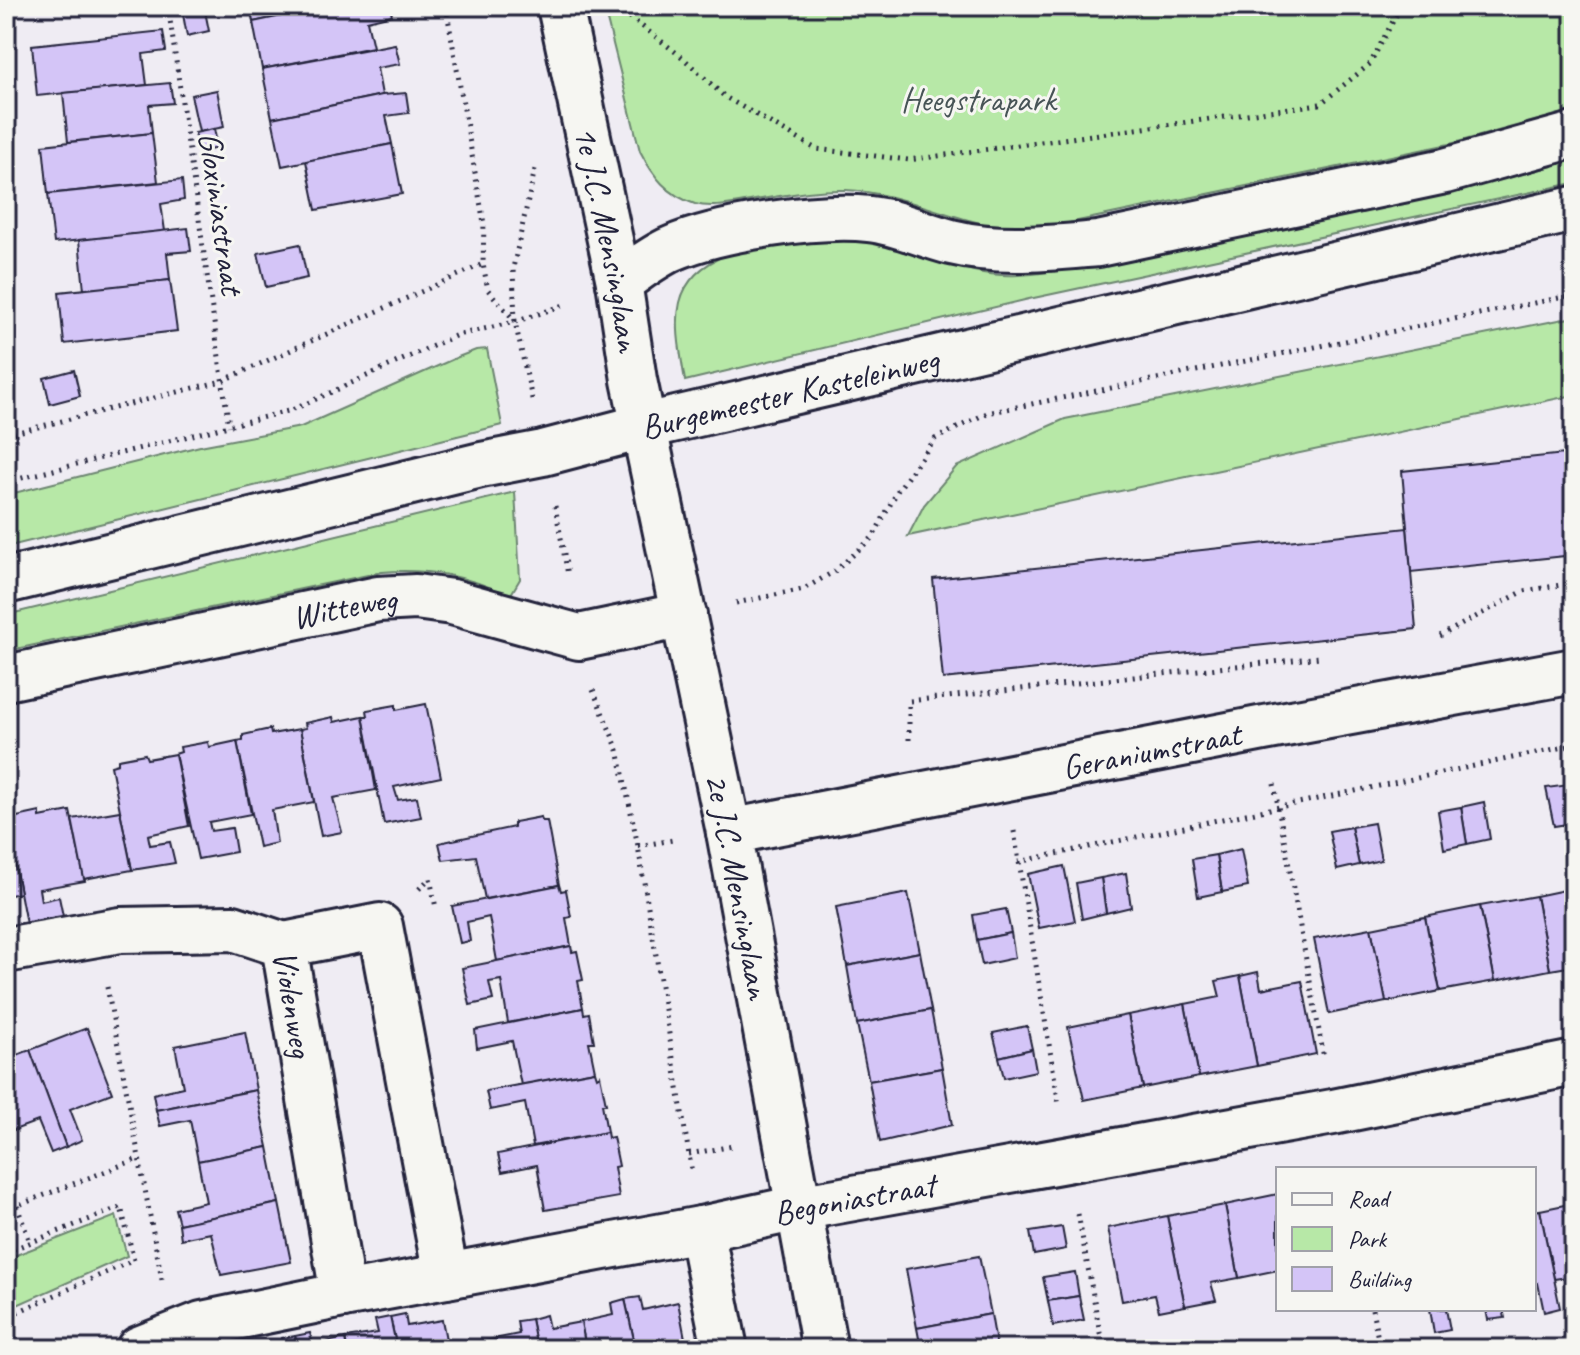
<svg xmlns="http://www.w3.org/2000/svg" width="1580" height="1355" font-family="Caveat,sans-serif">
<style>
.green{fill:#b7e8a7;stroke:#6c8571;stroke-width:2}
.building{fill:#d4c5f7;stroke:#22223b;stroke-width:2}
.lines{fill:none;stroke-linecap:round;stroke-linejoin:round}
.minor-casing{stroke:#22223b;stroke-width:50}
.path{stroke:#22223b;stroke-width:5;stroke-dasharray:2 6;stroke-linecap:butt}
.minor{stroke:#f6f6f2;stroke-width:44}
.labels{text-anchor:middle;stroke-width:6;stroke-linejoin:round;paint-order:stroke}
.park-label{font-size:34px;fill:#475456;stroke:#f6f6f2}
.street-label{font-size:34px;fill:#22223b;stroke:#f6f6f2}
</style>
<rect width="100%" height="100%" fill="#efecf3"/>
<filter id="ink" filterUnits="userSpaceOnUse"><feTurbulence type="fractalNoise" baseFrequency=".0125" numOctaves="2"/><feDisplacementMap in="SourceGraphic" scale="16" xChannelSelector="R" yChannelSelector="G"/><feConvolveMatrix kernelMatrix="1 2 1 2 8 2 1 2 1" color-interpolation-filters="sRGB"/></filter>
<g filter="url(#ink)">
<!-- green -->
<g class="green">
<path d="M620 6H1574V110L1454 143 1049 227C1024 227 1000 229 976 222 933 211 891 192 846 190 814 189 782 196 750 201 732 204 712 209 695 204 667 195 653 176 640 151L605 12Z"/>
<path d="M1574 160V183L1029 299 685 381C676 326 664 280 728 254 741 249 756 248 770 246 812 240 853 235 895 246 937 257 973 278 1018 275 1090 270 1161 251 1232 237 1346 214 1462 192 1574 160Z"/>
<polygon points="1574,317 1574,395 908,536 924,505 956,467 1065,419"/>
<polygon points="487,349 502,425 6,547 6,495 200,446 301,427 458,357 476,350"/>
<path d="M515 492 520 579 510 596C468 576 429 568 382 572L6 651V615Z"/>
<polygon points="116,1216 127,1256 6,1310 6,1259"/>
</g>
<!-- building -->
<g class="building">
<polygon points="195,6 204,6 209,31 187,36 182,9"/>
<polygon points="250,6 330,6 253,22"/>
<polygon points="330,6 390,6 392,15 367,21 373,47 262,69 253,22"/>
<polygon points="163,31 166,51 143,54 147,85 37,96 32,45"/>
<polygon points="395,44 400,64 377,68 382,95 272,118 262,69"/>
<polygon points="170,83 173,103 149,105 152,133 68,142 63,93"/>
<polygon points="217,90 224,127 199,132 191,95"/>
<polygon points="406,93 409,113 386,116 392,144 282,166 272,118 382,95"/>
<polygon points="214,129 218,148 199,152 195,133"/>
<polygon points="152,133 158,182 48,194 43,145"/>
<polygon points="392,144 402,194 316,210 306,161"/>
<polygon points="182,180 184,200 161,204 165,231 54,243 48,194"/>
<polygon points="188,228 191,251 167,253 170,280 84,290 79,240"/>
<polygon points="300,244 307,278 266,287 258,253"/>
<polygon points="170,280 177,331 64,344 59,292"/>
<polygon points="74,370 80,396 50,404 44,378"/>
<polygon points="1574,453 1574,555 1411,572 1402,471"/>
<polygon points="1407,528 1416,629 943,679 933,579"/>
<polygon points="426,704 441,777 394,787 398,800 417,797 421,817 384,824 363,716 368,716 367,710 396,705 396,710"/>
<polygon points="363,716 376,790 333,798 342,832 321,836 300,729 306,728 305,723 333,717 334,722"/>
<polygon points="270,729 271,734 300,729 314,802 272,810 277,843 259,847 237,741 243,740 243,735"/>
<polygon points="237,741 251,814 209,822 211,831 232,828 236,852 198,859 175,754 181,752 180,747 208,742 209,747"/>
<polygon points="145,754 147,759 175,754 189,826 148,835 150,845 170,842 175,863 132,870 111,766 118,764 118,759"/>
<polygon points="1569,785 1574,823 1554,826 1546,788"/>
<polygon points="1484,802 1490,839 1467,844 1461,807"/>
<polygon points="1461,807 1467,844 1444,849 1438,811"/>
<polygon points="70,811 85,881 39,889 41,901 59,897 64,921 27,929 7,824 13,823 12,818 40,812 40,817"/>
<polygon points="120,811 132,870 84,879 72,819"/>
<polygon points="541,817 542,821 547,821 559,885 485,899 476,856 443,860 439,843 514,827 514,822"/>
<polygon points="1374,823 1381,860 1359,865 1351,827"/>
<polygon points="7,824 20,893 6,896 6,824"/>
<polygon points="1351,827 1359,865 1337,870 1329,831"/>
<polygon points="1241,849 1248,887 1222,892 1216,855"/>
<polygon points="1216,855 1222,892 1198,897 1192,859"/>
<polygon points="1064,866 1075,921 1039,928 1028,874"/>
<polygon points="1126,873 1131,907 1106,913 1101,878"/>
<polygon points="1101,878 1106,913 1082,919 1076,883"/>
<polygon points="559,885 561,891 566,890 571,917 566,918 571,946 497,961 489,917 467,922 470,941 460,943 452,906"/>
<polygon points="1574,888 1574,966 1550,970 1536,896"/>
<polygon points="908,893 920,952 847,966 836,907"/>
<polygon points="1536,896 1550,970 1495,981 1480,906"/>
<polygon points="1480,906 1495,981 1440,991 1425,917"/>
<polygon points="1006,909 1011,933 977,940 973,915"/>
<polygon points="1425,917 1440,991 1386,1002 1371,928"/>
<polygon points="1371,928 1386,1002 1329,1014 1314,939"/>
<polygon points="1011,933 1015,958 982,965 977,940"/>
<polygon points="571,946 572,952 577,951 583,980 578,981 583,1008 508,1023 501,980 489,982 493,1000 470,1005 462,968"/>
<polygon points="920,952 931,1010 857,1024 847,966"/>
<polygon points="1258,972 1261,989 1302,981 1316,1054 1257,1066 1240,976"/>
<polygon points="1240,976 1257,1066 1199,1077 1185,1004 1220,997 1216,981"/>
<polygon points="1185,1004 1199,1077 1143,1088 1128,1015"/>
<polygon points="583,1008 584,1014 589,1013 594,1042 589,1042 595,1071 521,1085 512,1041 477,1048 475,1030"/>
<polygon points="931,1010 942,1068 869,1081 857,1024"/>
<polygon points="1128,1015 1143,1088 1084,1100 1068,1027"/>
<polygon points="1027,1026 1032,1049 999,1057 993,1033"/>
<polygon points="87,1028 112,1093 70,1109 82,1140 66,1147 30,1050"/>
<polygon points="245,1032 256,1090 156,1110 153,1094 183,1087 175,1046"/>
<polygon points="1032,1049 1036,1071 1004,1078 999,1057"/>
<polygon points="30,1050 66,1147 51,1153 38,1121 6,1133 6,1059"/>
<polygon points="942,1068 952,1125 880,1142 869,1081"/>
<polygon points="595,1071 597,1077 600,1075 606,1104 602,1104 607,1132 533,1146 525,1103 490,1110 486,1091"/>
<polygon points="256,1090 268,1147 198,1161 190,1120 160,1126 156,1110"/>
<polygon points="607,1132 608,1138 613,1137 619,1166 614,1167 619,1197 545,1210 537,1165 502,1172 498,1154"/>
<polygon points="268,1147 279,1203 179,1224 175,1209 206,1202 198,1161"/>
<polygon points="1278,1194 1278,1270 1239,1278 1225,1205"/>
<polygon points="279,1203 291,1262 221,1275 211,1233 181,1239 179,1224"/>
<polygon points="1574,1203 1574,1276 1554,1279 1540,1210"/>
<polygon points="1225,1205 1239,1278 1211,1283 1216,1300 1185,1306 1167,1216"/>
<polygon points="1540,1210 1560,1308 1544,1312 1538,1283 1534,1284 1534,1211"/>
<polygon points="1167,1216 1185,1306 1159,1311 1155,1295 1122,1301 1108,1228"/>
<polygon points="1062,1227 1066,1249 1034,1255 1030,1232"/>
<polygon points="979,1256 991,1314 917,1328 906,1269"/>
<polygon points="1075,1272 1079,1296 1048,1301 1043,1277"/>
<polygon points="1079,1296 1084,1320 1053,1326 1048,1301"/>
<polygon points="640,1297 643,1310 678,1302 687,1349 636,1349 625,1299"/>
<polygon points="625,1299 636,1349 586,1349 581,1322 613,1315 611,1303"/>
<polygon points="1430,1309 1446,1309 1450,1330 1434,1333"/>
<polygon points="1486,1309 1503,1309 1505,1318 1488,1320"/>
<polygon points="405,1314 407,1326 442,1320 448,1349 397,1349 390,1317"/>
<polygon points="991,1314 997,1349 921,1349 917,1328"/>
<polygon points="546,1315 549,1328 581,1322 586,1349 537,1349 531,1319"/>
<polygon points="390,1317 397,1349 347,1349 345,1338 378,1333 375,1320"/>
<polygon points="531,1319 537,1349 486,1349 484,1341 519,1334 517,1321"/>
<polygon points="310,1333 313,1345 345,1338 347,1349 298,1349 295,1336"/>
<polygon points="295,1336 298,1349 283,1349 281,1338"/>
</g>
<g class="lines">
<!-- minor casing -->
<g class="minor-casing">
<g id="minor">
<path id="s1" d="M560 6 619 282 634 380 729 832 825 1349"/>
<path d="M619 282C636 271 653 257 671 249 718 228 818 214 869 219 898 222 923 235 951 242 999 254 1050 248 1098 244L1445 171 1574 135"/>
<path id="s2" d="M6 581 481 465 543 453 646 426 1574 209"/>
<path id="s3" d="M6 678 378 599 416 597 452 602 579 637 684 615"/>
<path id="s4" d="M729 832 1264 728 1574 671"/>
<polyline points="284,945 380,926 446,1276"/>
<path id="s5" d="M6 950 120 930 233 928 284 945 343 1295"/>
<polyline points="701,1229 725,1349"/>
<path id="s6" d="M139 1349 202 1324 343 1295 701 1229 798 1208 1333 1112 1574 1063"/>
</g>
</g>
<!-- path -->
<g class="path">
<polyline points="168,6 229,426"/>
<polyline points="446,6 484,224 483,264 488,290 515,321"/>
<polyline points="617,7 682,57 725,97 816,149 909,160 1320,104 1370,64 1401,6"/>
<polyline points="6,16 20,6"/>
<polyline points="532,399 515,322 513,268 535,169"/>
<polyline points="6,435 222,381 483,264"/>
<polyline points="6,482 292,410 457,335 515,322 567,304"/>
<polyline points="555,506 568,575"/>
<polyline points="736,603 804,589 835,571 873,537 898,490 935,439 987,413 1574,295"/>
<polyline points="1440,636 1524,591 1574,583"/>
<polyline points="593,690 618,750 638,846 692,1173"/>
<polyline points="909,740 909,701 1321,657"/>
<polyline points="1274,784 1324,1058"/>
<polyline points="1014,831 1059,1105"/>
<polyline points="638,846 673,840"/>
<polyline points="1018,862 1574,745"/>
<polyline points="419,889 430,878 436,908"/>
<polyline points="107,987 162,1280"/>
<polyline points="689,1154 733,1146"/>
<polyline points="17,1206 30,1242"/>
<polyline points="6,1210 140,1158"/>
<polyline points="1078,1214 1103,1349"/>
<polyline points="6,1252 121,1207 134,1260 6,1317"/>
<polyline points="1372,1309 1380,1349"/>
</g>
<!-- minor -->
<use href="#minor" class="minor"/>
</g>
</g>
<g class="labels">
<!-- park labels -->
<g class="park-label">
<text x="978" y="111">Heegstrapark</text>
</g>
<!-- street labels -->
<g class="street-label">
<text transform="translate(222 213) rotate(82)" y="12">Gloxiniastraat</text>
<text dy="12" stroke="none"><textPath href="#s1" startOffset="238">1e J.C. Mensinglaan</textPath></text>
<text dy="12" stroke="none"><textPath href="#s2" startOffset="806">Burgemeester Kasteleinweg</textPath></text>
<text dy="12" stroke="none"><textPath href="#s3" startOffset="346">Witteweg</textPath></text>
<text dy="12" stroke="none"><textPath href="#s4" startOffset="430">Geraniumstraat</textPath></text>
<text dy="12" stroke="none"><textPath href="#s1" startOffset="898">2e J.C. Mensinglaan</textPath></text>
<text dy="12" stroke="none"><textPath href="#s5" startOffset="342">Violenweg</textPath></text>
<text dy="12" stroke="none"><textPath href="#s6" startOffset="732">Begoniastraat</textPath></text>
</g>
</g>
<!-- margin -->
<rect width="1580" height="1355" fill="none" stroke="#f6f6f2" stroke-width="32"/>
<rect x="16" y="16" width="1548" height="1323" fill="none" stroke="#22223b" stroke-width="3" filter="url(#ink)"/>
<!-- legend -->
<rect x="1276" y="1167" width="260" height="144" fill="#f6f6f2" stroke="#a1a1a9" stroke-width="2"/>
<rect x="1292" y="1193" width="40" height="12" fill="#f6f6f2" stroke="#a1a1a9" stroke-width="2"/>
<text x="1348" y="1207" font-size="24" fill="#22223b">Road</text>
<rect x="1292" y="1227" width="40" height="24" fill="#b7e8a7" stroke="#a1a1a9" stroke-width="2"/>
<text x="1348" y="1247" font-size="24" fill="#22223b">Park</text>
<rect x="1292" y="1267" width="40" height="24" fill="#d4c5f7" stroke="#a1a1a9" stroke-width="2"/>
<text x="1348" y="1287" font-size="24" fill="#22223b">Building</text>
</svg>
